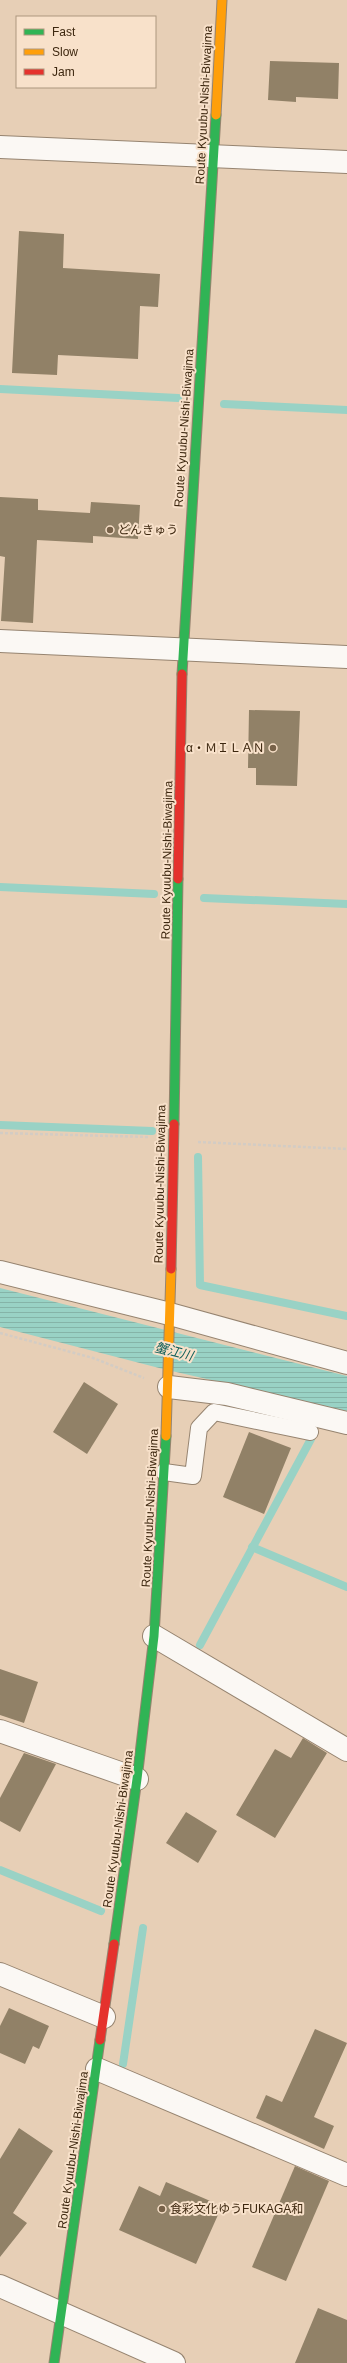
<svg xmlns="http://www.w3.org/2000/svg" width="347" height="2363" font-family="Helvetica,'Noto Sans JP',sans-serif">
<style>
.water{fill:url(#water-rules)}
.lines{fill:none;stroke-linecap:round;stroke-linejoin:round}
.stream{stroke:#99d2c5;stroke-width:8}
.building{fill:#918167}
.lane-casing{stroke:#968470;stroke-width:18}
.street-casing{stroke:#968470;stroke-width:24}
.fast-casing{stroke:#968470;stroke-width:11}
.slow-casing{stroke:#968470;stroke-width:11}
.jam-casing{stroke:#968470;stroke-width:11}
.path{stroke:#d3ccc4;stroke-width:2.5;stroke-dasharray:3 2;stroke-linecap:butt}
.lane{stroke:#fbf8f4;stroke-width:16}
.street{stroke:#fbf8f4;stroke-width:22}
.fast{stroke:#30b455;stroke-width:9}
.slow{stroke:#ff9f0a;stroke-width:9}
.jam{stroke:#e5322d;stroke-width:9}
.poi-dot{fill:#786249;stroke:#f8e1ca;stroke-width:1.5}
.labels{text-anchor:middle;stroke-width:4;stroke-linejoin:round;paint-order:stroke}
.street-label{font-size:12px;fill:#3d270f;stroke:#f8e1ca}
.poi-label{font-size:12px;fill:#3d270f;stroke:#f8e1ca;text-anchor:start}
.water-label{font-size:13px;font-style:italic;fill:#12605a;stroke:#f8e1ca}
</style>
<defs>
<pattern id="water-rules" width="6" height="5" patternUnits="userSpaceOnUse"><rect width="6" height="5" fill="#99d2c5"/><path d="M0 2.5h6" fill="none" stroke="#85b4a8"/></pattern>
</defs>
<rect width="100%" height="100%" fill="#e7cfb6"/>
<!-- water -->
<polygon class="water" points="0,1288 347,1376 347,1411 163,1369 0,1327"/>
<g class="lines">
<!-- stream -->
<g class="stream">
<polyline points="0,389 178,398"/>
<polyline points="224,404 347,410"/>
<polyline points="0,887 154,894"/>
<polyline points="204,898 347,904"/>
<polyline points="0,1125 152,1131"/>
<polyline points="198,1157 200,1285 347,1316"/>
<polyline points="252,1547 347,1587"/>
<polyline points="200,1645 311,1439"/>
<polyline points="0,1870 101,1911"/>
<polyline points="123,2064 143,1928"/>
</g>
</g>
<!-- building -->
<g class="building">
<polygon points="270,61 339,63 338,99 296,97 296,102 268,100"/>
<polygon points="19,231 64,234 63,268 160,274 158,307 140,306 138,359 58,355 57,375 12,373"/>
<polygon points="0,497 38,499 38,510 90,513 91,502 140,505 138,539 93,536 93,543 37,540 33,623 1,621 5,557 0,556"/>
<polygon points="249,710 300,711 297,786 256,785 256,768 248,768"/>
<polygon points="84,1382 118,1404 87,1454 53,1432"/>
<polygon points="249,1432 291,1448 264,1514 223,1497"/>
<polygon points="0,1669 38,1682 24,1723 0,1715"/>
<polygon points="303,1738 327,1753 275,1838 236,1815 275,1749 291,1758"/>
<polygon points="24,1753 56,1764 20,1832 0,1821 0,1798"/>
<polygon points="186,1812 217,1831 198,1863 166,1843"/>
<polygon points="9,2008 49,2026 39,2049 33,2046 25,2064 0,2053 0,2026"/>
<polygon points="315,2029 347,2043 314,2117 334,2126 324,2149 256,2118 266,2095 282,2102"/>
<polygon points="19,2128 53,2151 13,2213 27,2223 0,2257 0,2159"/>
<polygon points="295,2166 329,2181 286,2281 252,2267"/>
<polygon points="166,2182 222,2206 196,2264 119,2230 139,2186 160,2196"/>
<polygon points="318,2308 347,2320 347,2363 295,2363"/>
</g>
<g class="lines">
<!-- lane casing -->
<g class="lane-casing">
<polyline id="lane" points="164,1472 193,1476 199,1428 214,1412 310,1432"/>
</g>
<!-- street casing -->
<g class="street-casing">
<g id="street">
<polyline points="0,147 347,162"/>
<polyline points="0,641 347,657"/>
<polyline points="0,1272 170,1314 347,1363"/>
<polyline points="169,1387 227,1394 347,1423"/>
<polyline points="154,1636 347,1750"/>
<polyline points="0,1731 137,1779"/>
<polyline points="0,1974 104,2017"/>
<polyline points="97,2069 347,2175"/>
<polyline points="0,2286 174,2363"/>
</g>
</g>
<!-- fast casing -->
<g class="fast-casing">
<g id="fast">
<polyline points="182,674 216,115"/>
<polyline points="174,1124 178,879"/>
<polyline points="114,1944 137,1779 154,1636 166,1436"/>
<polyline points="54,2363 100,2040"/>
</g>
</g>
<!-- slow casing -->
<g class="slow-casing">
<g id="slow">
<polyline points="216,115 222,0"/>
<polyline points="166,1436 171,1269"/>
</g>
</g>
<!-- jam casing -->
<g class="jam-casing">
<g id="jam">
<polyline points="178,879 182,674"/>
<polyline points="171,1269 174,1124"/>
<polyline points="100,2040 114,1944"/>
</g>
</g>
<!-- path -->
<g class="path">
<polyline points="0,1133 149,1137"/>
<polyline points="198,1142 347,1149"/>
<polyline points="0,1333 93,1358 144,1378"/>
</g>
<!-- lane -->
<use href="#lane" class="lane"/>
<!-- street -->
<use href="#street" class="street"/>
<!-- fast -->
<use href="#fast" class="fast"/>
<!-- slow -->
<use href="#slow" class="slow"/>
<!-- jam -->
<use href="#jam" class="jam"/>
</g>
<!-- markers -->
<g class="poi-dot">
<circle cx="110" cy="530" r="4"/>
<circle cx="273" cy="748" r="4"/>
<circle cx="162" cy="2209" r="4"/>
</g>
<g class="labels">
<!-- street labels -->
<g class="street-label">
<text transform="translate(204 105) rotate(-87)" y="4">Route Kyuubu-Nishi-Biwajima</text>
<text transform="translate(184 428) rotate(-86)" y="4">Route Kyuubu-Nishi-Biwajima</text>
<text transform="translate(167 860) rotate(-89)" y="4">Route Kyuubu-Nishi-Biwajima</text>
<text transform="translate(160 1184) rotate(-89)" y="4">Route Kyuubu-Nishi-Biwajima</text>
<text transform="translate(150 1508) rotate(-87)" y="4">Route Kyuubu-Nishi-Biwajima</text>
<text transform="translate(118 1829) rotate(-82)" y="4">Route Kyuubu-Nishi-Biwajima</text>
<text transform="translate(73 2150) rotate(-82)" y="4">Route Kyuubu-Nishi-Biwajima</text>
</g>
<!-- poi labels -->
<g class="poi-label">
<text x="118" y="534">どんきゅう</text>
<text x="265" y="752" text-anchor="end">α・ＭＩＬＡＮ</text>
<text x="170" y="2213">食彩文化ゆうFUKAGA和</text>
</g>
<!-- water labels -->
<g class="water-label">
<text transform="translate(174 1351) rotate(14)" y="5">蟹江川</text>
</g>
</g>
<!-- legend -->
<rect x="16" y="16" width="140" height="72" fill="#f8e1ca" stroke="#ad977f"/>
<rect x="24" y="29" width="20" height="6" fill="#30b455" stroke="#ad977f"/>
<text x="52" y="36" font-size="12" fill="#3d270f">Fast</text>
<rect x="24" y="49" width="20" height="6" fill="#ff9f0a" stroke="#ad977f"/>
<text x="52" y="56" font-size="12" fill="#3d270f">Slow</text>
<rect x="24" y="69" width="20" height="6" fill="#e5322d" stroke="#ad977f"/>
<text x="52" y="76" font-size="12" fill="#3d270f">Jam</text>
</svg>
